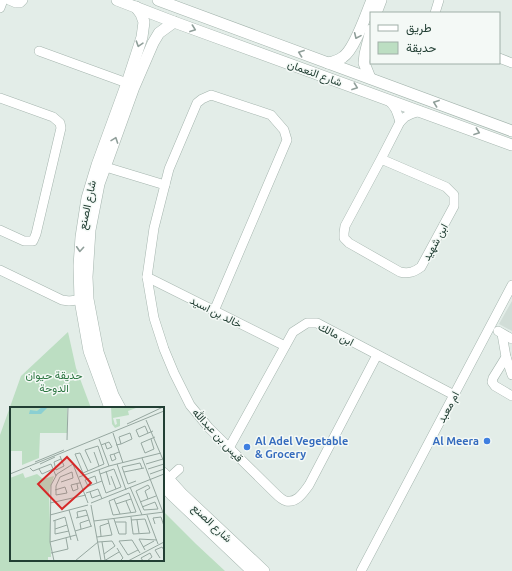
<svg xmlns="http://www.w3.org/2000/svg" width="512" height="571" font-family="Ubuntu,Vazirmatn,sans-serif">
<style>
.built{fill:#d1ddd7}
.green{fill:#bcdec2}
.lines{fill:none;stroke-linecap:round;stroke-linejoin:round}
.minor-casing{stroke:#a5b5ae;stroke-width:10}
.tertiary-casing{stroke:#a5b5ae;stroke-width:12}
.minor{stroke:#fff;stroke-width:9}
.tertiary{stroke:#fff;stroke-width:11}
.oneway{stroke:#909f9a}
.shop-dot{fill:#3f7fe0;stroke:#f4f9f6;stroke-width:1.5}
.labels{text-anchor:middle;stroke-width:3;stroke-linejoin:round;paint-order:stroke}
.street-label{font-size:11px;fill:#223f34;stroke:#f4f9f6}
.park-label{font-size:11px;fill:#2c7641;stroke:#f4f9f6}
.shop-label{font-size:11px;font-weight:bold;fill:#366cbe;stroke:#f4f9f6;text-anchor:start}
.inset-road{fill:none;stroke:#96a7a0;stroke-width:1}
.view{fill:#d62828;fill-opacity:0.15;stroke:#d62828;stroke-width:2}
.inset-edge{fill:none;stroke:#223f34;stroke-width:2}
</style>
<rect width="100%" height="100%" fill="#e3ede8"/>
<!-- built -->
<polygon class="built" points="512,301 512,331 499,324"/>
<!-- green -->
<polygon class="green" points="68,332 76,368 91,408 11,408 11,560 163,560 163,511 196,544 225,571 0,571 0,435 21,376"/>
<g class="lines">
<!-- minor casing -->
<g class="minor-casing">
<g id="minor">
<polyline points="9,0 16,3 20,3 23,0"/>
<polyline points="0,8 3,0"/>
<polyline points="435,13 439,0"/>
<polyline points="39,51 127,83"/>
<polyline points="499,58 512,63"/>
<polyline points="0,98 53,117 60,123 61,128 36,234 33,241 24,241 0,230"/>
<path d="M388 100C396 107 397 112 400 122"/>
<path d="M381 159 446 187 454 195V206L421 267C414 272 409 274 400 272L349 243 344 238V233L345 226 381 159 400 122 405 117 411 114 420 111"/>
<polyline points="99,165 165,185"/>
<polyline points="0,270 62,300 69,301 86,299"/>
<polyline points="147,277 285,346"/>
<path d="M214 311 287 140 284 130 271 115 211 95 202 99 197 103 169 169 154 228 147 277 154 318 164 349 174 373 190 405 209 428 275 493C278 496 282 500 286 501 297 503 303 493 309 485L377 355"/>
<polyline points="498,331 512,339"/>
<polyline points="502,334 506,357 512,375"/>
<polyline points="506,357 493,378 492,382 495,386 512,396"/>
<polyline points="229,448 293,332 307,323 317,323 454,395"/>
<polyline points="168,479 179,469"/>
<polyline points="361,571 512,285"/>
</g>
</g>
<!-- tertiary casing -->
<g class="tertiary-casing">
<g id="tertiary">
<polyline points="117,0 174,22 512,145"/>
<polyline points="158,0 512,131"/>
<polyline points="376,13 381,0"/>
<path d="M328 63C334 62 339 60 343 57 355 49 366 14 372 0"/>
<polyline points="370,78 364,63 365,54 371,30"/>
<polyline points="110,408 89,351 80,300 79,266 81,237 87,198 97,165 127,83 142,37 144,22 141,14 136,7"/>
<polyline points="120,408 113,395 98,352 88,299 87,277 90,230 99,184 134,87 153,43 159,33 174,22"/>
<polyline points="163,473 181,493 264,571"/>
<polyline points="163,485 172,495 252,571"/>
</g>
</g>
<!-- minor -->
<use href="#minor" class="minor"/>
<!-- tertiary -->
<use href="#tertiary" class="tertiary"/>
</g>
<!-- one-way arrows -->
<defs><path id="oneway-chevron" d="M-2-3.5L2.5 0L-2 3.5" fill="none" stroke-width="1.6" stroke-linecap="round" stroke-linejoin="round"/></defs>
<g class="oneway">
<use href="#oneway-chevron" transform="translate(193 29) rotate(20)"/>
<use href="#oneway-chevron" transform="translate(357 36) rotate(114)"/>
<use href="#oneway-chevron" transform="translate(139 44) rotate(108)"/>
<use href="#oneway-chevron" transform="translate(301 53) rotate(-160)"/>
<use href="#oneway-chevron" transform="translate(355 87) rotate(20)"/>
<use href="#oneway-chevron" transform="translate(436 103) rotate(-160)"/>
<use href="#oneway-chevron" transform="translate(477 132) rotate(20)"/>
<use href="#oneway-chevron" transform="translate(115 140) rotate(-70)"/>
<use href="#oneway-chevron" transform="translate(80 249) rotate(94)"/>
</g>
<!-- markers -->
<g class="shop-dot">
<circle cx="487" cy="441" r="4"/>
<circle cx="247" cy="447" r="4"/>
</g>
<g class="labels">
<!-- street labels -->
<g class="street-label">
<text transform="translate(315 73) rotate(20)" y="4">شارع النعمان</text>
<text transform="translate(87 205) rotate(-78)" y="4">شارع الصنع</text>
<text transform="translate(435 242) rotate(-61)" y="4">ابن شهيد</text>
<text transform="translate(216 312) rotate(27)" y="4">خالد بن اسيد</text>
<text transform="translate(336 334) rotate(27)" y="4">ابن مالك</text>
<text transform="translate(448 407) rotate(-62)" y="4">ام معبد</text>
<text transform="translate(218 435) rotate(47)" y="4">قيس بن عبدالله</text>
<text transform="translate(212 523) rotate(43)" y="4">شارع الصنع</text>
</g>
<!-- park labels -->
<g class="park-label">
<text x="54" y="379">حديقة حيوان<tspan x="54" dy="13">الدوحة</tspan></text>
</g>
<!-- shop labels -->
<g class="shop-label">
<text x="255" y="445">Al Adel Vegetable<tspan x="255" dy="13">&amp; Grocery</tspan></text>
<text x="479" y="445" text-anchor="end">Al Meera</text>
</g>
</g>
<!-- overview -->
<g transform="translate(10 407)">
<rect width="154" height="154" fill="#e3ede8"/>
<path d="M0 0H57V26H30L29 51 12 58V44H0ZM101 0H125L126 1 118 4 119 8 103 11 105 18 107 17 106 12H110V19L105 21 102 17ZM13 66 15 71 27 67 33 72 44 69 39 85 41 150H38V154H0V71Z" fill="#bcdec2"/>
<path d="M32 0H38L31 7H19L20 3 27 4Z" fill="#8bcfd2"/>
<path class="inset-road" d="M136 13 154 55M117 17 153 0M103 26 113 56M138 26 135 19 126 23 129 30 143 24M89 32 99 59M141 32 144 42 135 46 131 36 145 30M57 33 58 0M91 38 99 35 102 40 97 42 95 36M106 38 111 37 122 32 120 26 109 30 111 37M84 45 89 59M104 47 106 52 102 54 100 48 104 47 109 45M50 49 54 59 46 63 44 55 51 52M132 51 154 108M25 55 54 43M30 57 45 50M63 57 78 96M107 57 116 83M136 57 153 52M20 61 23 64 41 57 46 69M29 62 32 67 43 62M138 62 154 57M89 63 92 74 96 86 111 80 104 62 90 67M78 64 70 46 65 47 73 66 94 57 88 39 75 43 81 56M96 64 100 78M114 65 134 61M0 67 154 4M140 67 154 62M101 69 106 82M69 70 99 59 151 46M126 74 118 77 112 60 130 56 132 61M51 75 63 71 62 65 50 70 46 79V88L57 86M87 76 85 69 75 73 78 79H79L92 74M67 77 68 82 63 84 61 78 69 76H71M120 80 132 108M45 83 55 80 57 86M80 85 82 91 90 88M76 86 88 82 92 92M119 86 126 105 103 108 99 94ZM104 92 110 107M138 92 135 84 140 81 138 78M116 94 121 106M130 95 146 89M40 96 76 88M81 96 154 67M106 97 121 92M81 98 91 154M132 100 145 95 148 102 134 103 126 84 138 78M59 103 68 134M40 108 78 98M137 108 148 137M55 110 61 133M121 110 122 119 123 126V127L140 126 135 112 121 113M66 111 78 108M68 111 67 105 76 103 81 119M104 112 109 127H116V115H105M45 113V127L59 124M127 113 129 126M43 114 55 110M84 114 154 105M145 117 143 111 151 110 154 119M45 122 57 118M71 122 70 116 79 113M65 124 82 119M91 129 90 119 99 116M87 130 102 128 98 113M40 135 66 128M88 135 102 134 105 139 94 147M92 135 95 153M133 140 144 134M107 141 113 151 110 154M128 143 118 148 109 134 122 133 130 146M135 143 129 132 147 133M41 146 58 142 56 131M150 151 145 143 152 140 154 143M44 154 40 135 41 78 47 67 63 57M65 154 88 135M94 154 109 145M118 154 154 135M133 154 131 151 140 146 142 150 137 154"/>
<path class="view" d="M57 50 81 76 52 102 28 77Z"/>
<rect width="154" height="154" class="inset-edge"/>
</g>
<!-- legend -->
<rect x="370" y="12" width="130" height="52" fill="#f4f9f6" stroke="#a0afa8"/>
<rect x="378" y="25" width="20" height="6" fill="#ffffff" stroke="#a0afa8"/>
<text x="406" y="32" font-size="12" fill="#223f34">طريق</text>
<rect x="378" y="42" width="20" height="12" fill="#bcdec2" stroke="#a0afa8"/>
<text x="406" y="52" font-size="12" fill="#223f34">حديقة</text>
</svg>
